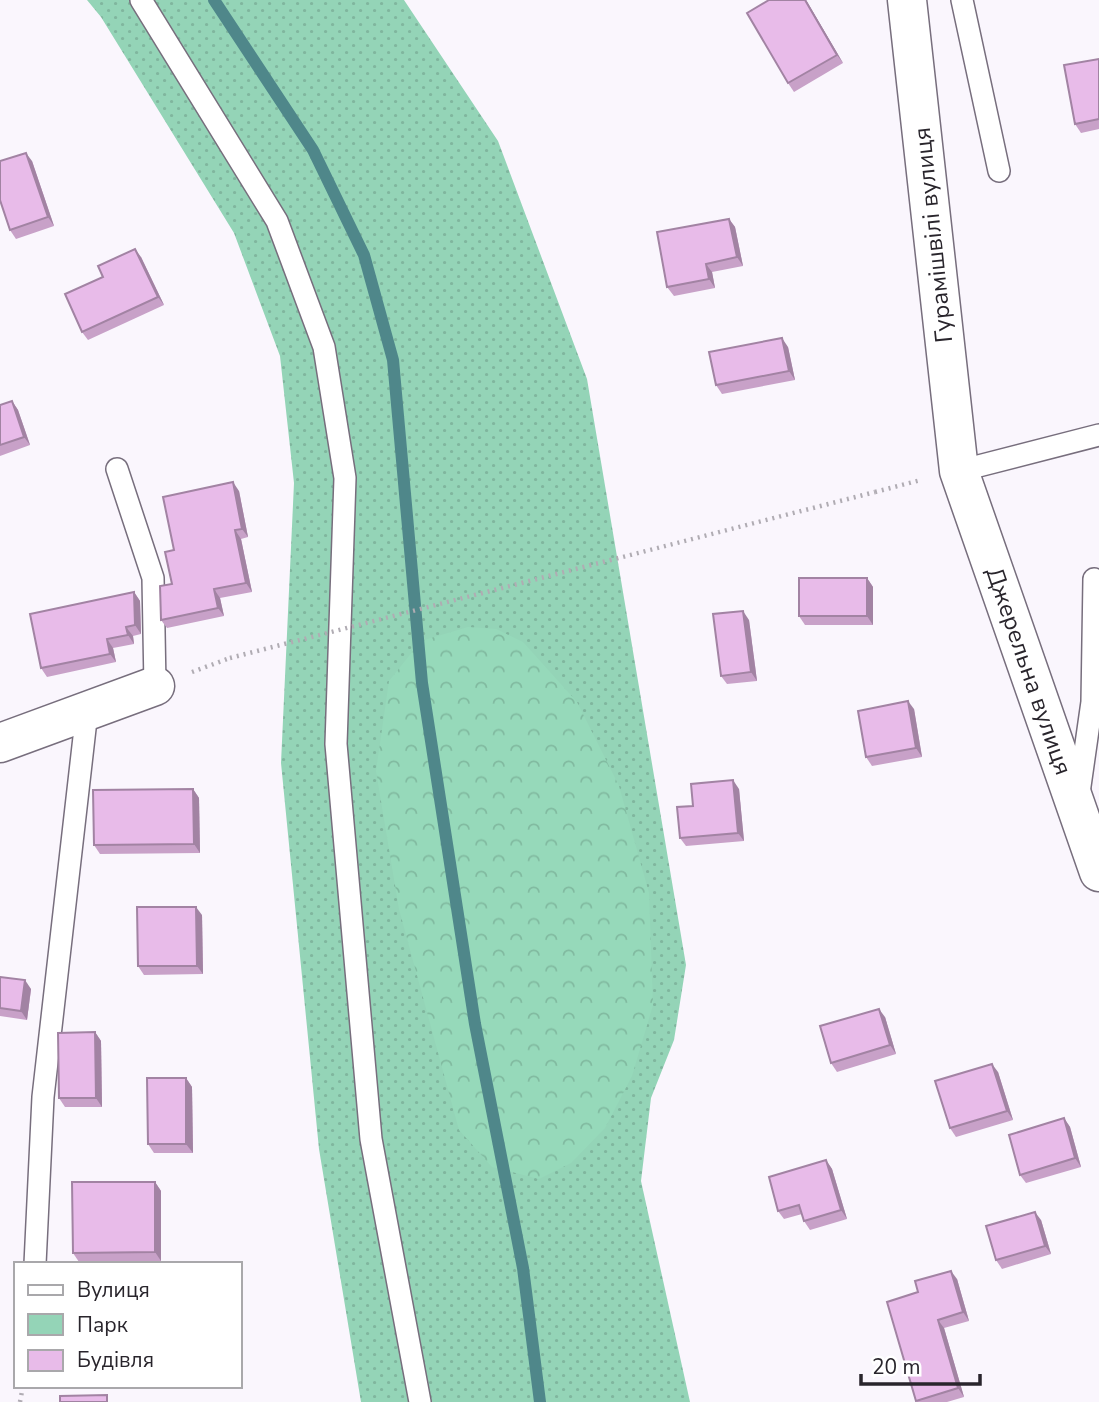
<svg xmlns="http://www.w3.org/2000/svg" width="1099" height="1402" font-family="'Nunito Sans',sans-serif">
<style>
.green{fill:url(#green-dots)}
.forest{fill:url(#forest-crowns)}
.lines{fill:none;stroke-linecap:round;stroke-linejoin:round}
.stream{stroke:#4f878a;stroke-width:12}
.service-casing{stroke:#776e7d;stroke-width:24}
.minor-casing{stroke:#776e7d;stroke-width:41}
.path{stroke:#b0acb3;stroke-width:4.5;stroke-dasharray:2 5;stroke-linecap:butt}
.service{stroke:#fff;stroke-width:21}
.minor{stroke:#fff;stroke-width:38}
.path-bridge{stroke:#b0acb3;stroke-width:4.5;stroke-dasharray:2 5;stroke-linecap:butt}
.wall{fill:#c8a1c8}
.shaded-wall{fill:#a283a3}
.building{fill:#e8bbe9;stroke:#a283a3;stroke-width:2}
.labels{text-anchor:middle;stroke-width:7;stroke-linejoin:round;paint-order:stroke}
.street-label{font-size:24px;fill:#29252c;stroke:#fff}
</style>
<defs>
<pattern id="green-dots" width="8" height="8" patternUnits="userSpaceOnUse" patternTransform="scale(1.75)"><rect width="8" height="8" fill="#94d4b7"/><path d="M2 2h.1M6 6h.1" fill="none" stroke="#80b69e" stroke-width="1.8" stroke-linecap="round"/></pattern>
<pattern id="forest-crowns" width="20" height="18" patternUnits="userSpaceOnUse" patternTransform="scale(1.75)"><rect width="20" height="18" fill="#96d9ba"/><path d="M2 6a3 3 0 1 1 6 0M12 15a3 3 0 1 1 6 0" fill="none" stroke="#81baa0"/></pattern>
</defs>
<rect width="100%" height="100%" fill="#faf6fd"/>
<!-- green -->
<polygon class="green" points="87,0 404,0 498,141 587,379 686,965 674,1040 651,1098 641,1181 690,1402 361,1402 319,1149 281,763 294,483 280,356 234,233 101,17"/>
<!-- forest -->
<polygon class="forest" points="468,627 496,629 523,642 577,702 619,786 649,893 653,1005 632,1076 605,1128 571,1163 539,1179 492,1167 459,1130 399,909 376,771 389,681 421,641"/>
<g class="lines">
<!-- stream -->
<polyline class="stream" points="214,0 313,150 364,255 393,360 422,683 475,1024 523,1268 540,1402"/>
<!-- service casing -->
<g class="service-casing">
<g id="service">
<polyline points="141,0 277,221 324,347 345,478 336,744 371,1139 420,1402"/>
<polyline points="962,0 999,171"/>
<polyline points="117,469 153,578 155,686"/>
<polyline points="959,471 1099,435"/>
<polyline points="1079,793 1092,702 1094,579"/>
<polyline points="35,1264 43,1097 87,711"/>
</g>
</g>
<!-- minor casing -->
<g class="minor-casing">
<g id="minor">
<polyline points="907,0 959,471 1099,872"/>
<polyline points="0,743 155,686"/>
</g>
</g>
<!-- path -->
<g class="path">
<polyline points="875,492 921,480"/>
<polyline points="192,672 230,658"/>
<polyline points="20,1402 23,1386"/>
</g>
<!-- service -->
<use href="#service" class="service"/>
<!-- minor -->
<use href="#minor" class="minor"/>
<!-- path-bridge -->
<polyline class="path-bridge" points="230,658 875,492"/>
</g>
<!-- wall -->
<g class="wall">
<polygon points="806,0 843,63 794,92 788,83"/>
<polygon points="1099,59 1099,129 1081,133 1075,124"/>
<polygon points="32,161 54,226 16,239 10,230"/>
<polygon points="729,219 735,227 743,266 712,272 715,288 674,296 667,287"/>
<polygon points="141,257 164,305 88,340 82,332"/>
<polygon points="788,347 795,380 722,394 716,385"/>
<polygon points="12,401 18,410 30,445 0,456 0,405"/>
<polygon points="239,491 248,537 241,539 252,592 220,598 224,616 167,628 161,620 172,584"/>
<polygon points="867,578 873,587 873,625 805,625 799,616"/>
<polygon points="134,592 140,601 141,634 133,636 134,644 113,648 116,662 47,677 41,668"/>
<polygon points="749,620 757,681 727,684 721,676"/>
<polygon points="914,709 922,757 872,766 866,757"/>
<polygon points="193,789 199,798 200,853 100,854 94,845"/>
<polygon points="739,789 744,841 686,846 680,838 693,806"/>
<polygon points="202,915 203,974 144,975 138,966"/>
<polygon points="0,977 31,989 27,1020 0,1016"/>
<polygon points="885,1017 896,1054 837,1072 831,1063"/>
<polygon points="95,1032 101,1041 102,1107 65,1107 59,1098"/>
<polygon points="998,1072 1013,1120 956,1137 950,1128"/>
<polygon points="186,1078 192,1087 193,1153 154,1153 148,1144"/>
<polygon points="1064,1118 1070,1127 1081,1167 1026,1183 1020,1175"/>
<polygon points="826,1160 832,1169 847,1219 810,1230 804,1221 802,1214 784,1219 778,1211"/>
<polygon points="155,1182 161,1191 161,1261 79,1262 73,1253"/>
<polygon points="1041,1220 1051,1254 1002,1269 996,1260"/>
<polygon points="957,1279 969,1321 944,1328 964,1397 947,1402 917,1402 887,1302"/>
</g>
<!-- shaded-wall -->
<g class="shaded-wall">
<polygon points="805,0 806,0 843,63 837,55"/>
<polygon points="26,153 32,161 54,226 48,217"/>
<polygon points="729,219 735,227 743,266 737,257"/>
<polygon points="135,249 141,257 164,305 158,297"/>
<polygon points="706,264 712,272 715,288 709,279"/>
<polygon points="782,338 788,347 795,380 789,371"/>
<polygon points="12,401 18,410 30,445 24,437"/>
<polygon points="233,482 239,491 248,537 242,529"/>
<polygon points="235,530 241,539 252,592 246,583"/>
<polygon points="867,578 873,587 873,625 867,616"/>
<polygon points="214,589 220,598 224,616 218,608"/>
<polygon points="134,592 140,601 141,634 135,625"/>
<polygon points="743,611 749,620 757,681 751,672"/>
<polygon points="126,627 133,636 134,644 128,635"/>
<polygon points="107,639 113,648 116,662 110,654"/>
<polygon points="908,701 914,709 922,757 916,748"/>
<polygon points="733,780 739,789 744,841 738,833"/>
<polygon points="193,789 199,798 200,853 194,844"/>
<polygon points="196,907 202,915 203,974 197,966"/>
<polygon points="25,980 31,989 27,1020 21,1011"/>
<polygon points="879,1009 885,1017 896,1054 890,1045"/>
<polygon points="95,1032 101,1041 102,1107 96,1098"/>
<polygon points="992,1064 998,1072 1013,1120 1007,1111"/>
<polygon points="186,1078 192,1087 193,1153 186,1144"/>
<polygon points="1064,1118 1070,1127 1081,1167 1075,1158"/>
<polygon points="826,1160 832,1169 847,1219 841,1210"/>
<polygon points="155,1182 161,1191 161,1261 155,1252"/>
<polygon points="1035,1212 1041,1220 1051,1254 1045,1246"/>
<polygon points="951,1271 957,1279 969,1321 963,1312"/>
<polygon points="938,1320 944,1328 964,1397 958,1388"/>
</g>
<!-- building -->
<g class="building">
<polygon points="769,0 805,0 837,55 788,83 747,13"/>
<polygon points="1099,59 1099,119 1075,124 1064,65"/>
<polygon points="26,153 48,217 10,230 0,200 0,161"/>
<polygon points="729,219 737,257 706,264 709,279 667,287 657,232"/>
<polygon points="135,249 158,297 82,332 65,294 103,277 98,266"/>
<polygon points="782,338 789,371 716,385 709,352"/>
<polygon points="12,401 24,437 0,445 0,405"/>
<polygon points="233,482 242,529 235,530 246,583 214,589 218,608 161,620 160,586 172,584 165,552 174,550 163,497"/>
<rect x="799" y="578" width="68" height="38"/>
<polygon points="134,592 135,625 126,627 128,635 107,639 110,654 41,668 30,614"/>
<polygon points="743,611 751,672 721,676 713,614"/>
<polygon points="908,701 916,748 866,757 858,711"/>
<polygon points="733,780 738,833 680,838 677,807 693,806 691,784"/>
<polygon points="193,789 194,844 94,845 93,790"/>
<polygon points="137,907 196,907 197,966 138,966"/>
<polygon points="0,977 25,980 21,1011 0,1008"/>
<polygon points="879,1009 890,1045 831,1063 820,1026"/>
<polygon points="95,1032 96,1098 59,1098 58,1033"/>
<polygon points="992,1064 1007,1111 950,1128 935,1081"/>
<polygon points="147,1078 186,1078 186,1144 148,1144"/>
<polygon points="1064,1118 1075,1158 1020,1175 1009,1135"/>
<polygon points="826,1160 841,1210 804,1221 799,1205 778,1211 769,1177"/>
<polygon points="72,1182 155,1182 155,1252 73,1253"/>
<polygon points="1035,1212 1045,1246 996,1260 986,1226"/>
<polygon points="951,1271 963,1312 938,1320 958,1388 916,1401 887,1302 918,1292 915,1281"/>
<polygon points="107,1395 107,1402 60,1402 60,1396"/>
</g>
<g class="labels">
<!-- street labels -->
<g class="street-label">
<text transform="translate(933 235) rotate(-96)" y="8">Гурамішвілі вулиця</text>
<text transform="translate(1029 671) rotate(71)" y="8">Джерельна вулиця</text>
</g>
</g>
<!-- legend -->
<rect x="14" y="1262" width="228" height="126" fill="#ffffff" stroke="#a9a8ab" stroke-width="2"/>
<rect x="28" y="1285" width="35" height="10" fill="#ffffff" stroke="#a9a8ab" stroke-width="2"/>
<text x="77" y="1297" font-size="21" fill="#29252c">Вулиця</text>
<rect x="28" y="1314" width="35" height="21" fill="#94d4b7" stroke="#a9a8ab" stroke-width="2"/>
<text x="77" y="1332" font-size="21" fill="#29252c">Парк</text>
<rect x="28" y="1350" width="35" height="21" fill="#e8bbe9" stroke="#a9a8ab" stroke-width="2"/>
<text x="77" y="1367" font-size="21" fill="#29252c">Будівля</text>
<!-- scale -->
<path d="M861 1374v10h119v-10" fill="none" stroke="#29252c" stroke-width="3.5"/>
<text x="872" y="1374" font-size="21" fill="#29252c" stroke="#ffffff" stroke-width="5" paint-order="stroke">20 m</text>
</svg>
